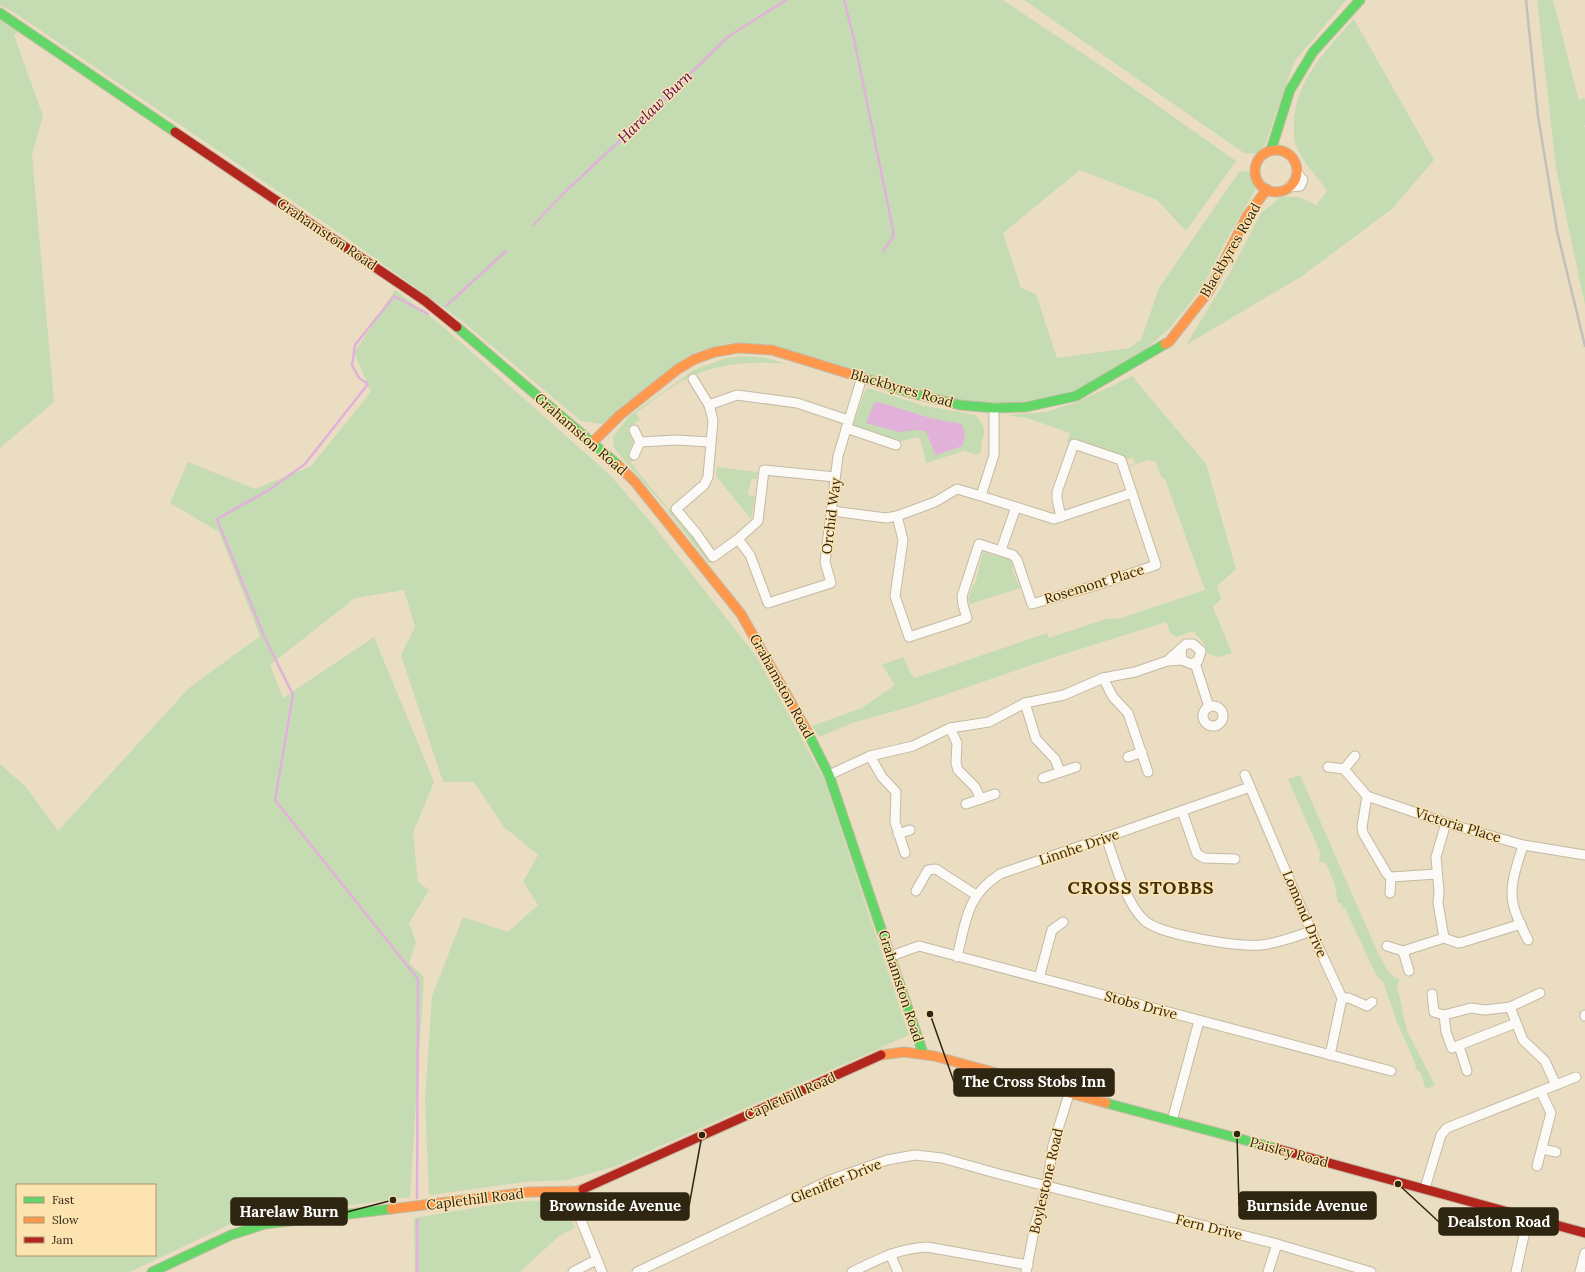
<svg xmlns="http://www.w3.org/2000/svg" width="1585" height="1272" font-family="Lora,serif">
<style>
.green{fill:#c5dcb3;fill-rule:evenodd}
.water{fill:#e2b1d9}
.lines{fill:none;stroke-linecap:round;stroke-linejoin:round}
.stream{stroke:#e2b1d9;stroke-width:2.5}
.street-casing{stroke:#c4baa4;stroke-width:11}
.fast-casing{stroke:#c4baa4;stroke-width:11}
.slow-casing{stroke:#c4baa4;stroke-width:11}
.jam-casing{stroke:#c4baa4;stroke-width:11}
.street{stroke:#fcfaf6;stroke-width:9}
.fast{stroke:#63d668;stroke-width:9}
.slow{stroke:#ff974d;stroke-width:9}
.jam{stroke:#b3261e;stroke-width:9}
.rail{stroke:#c3c0b9;stroke-width:2.5}
.labels{text-anchor:middle;stroke-width:3;stroke-linejoin:round;paint-order:stroke}
.street-label{font-size:14px;fill:#2f2612;stroke:#fce3b0}
.water-label{font-size:15px;font-style:italic;fill:#57045d;stroke:#fce3b0}
.district-label{font-size:18px;font-weight:bold;letter-spacing:1px;fill:#3f2f09;stroke:#fce3b0}
.leader{fill:none;stroke:#2f2612;stroke-width:1.5}
.callout-dot{fill:#2f2612;stroke:#fce3b0;stroke-width:1.5}
.callout{fill:#2f2612;stroke:#2f2612;stroke-width:1.5}
.callout-label{font-size:15px;text-anchor:middle;font-weight:bold;fill:#fff}
</style>
<rect width="100%" height="100%" fill="#eaddc2"/>
<!-- green -->
<g class="green">
<polygon points="0,0 1003,0 1103,67 1236,161 1186,231 1157,200 1080,170 1003,233 1021,288 1036,294 1057,358 1129,348 1141,340 1159,288 1239,172 1247,171 1255,177 1255,191 1230,233 1203,286 1170,328 1139,355 1099,379 1064,395 1019,402 974,403 920,391 768,344 728,343 696,352 678,363 602,424 581,421 461,320 344,236 15,13 0,5"/>
<polygon points="1024,0 1346,0 1294,62 1265,145 1256,154 1244,153"/>
<polygon points="1537,0 1553,0 1579,101 1584,98 1585,100 1585,125 1583,126 1585,127 1585,305 1556,168"/>
<path d="M1354 19 1434 160 1393 208 1302 276 1186 345 1231 271 1261 213 1281 197H1299L1316 205 1327 191C1317 176 1301 161 1295 143 1294 139 1294 135 1294 131 1291 85 1325 51 1354 19Z"/>
<polygon points="0,20 18,32 14,35 43,116 32,155 54,402 0,448"/>
<path d="M395 290 441 325 609 474 654 526 756 656 824 779 909 1035 616 1166 567 1180 525 1182 429 1195 425 1100 432 996 463 917 508 932 538 905 523 882 538 855 504 827 474 782H443L401 655 415 627 404 590 355 598 270 665 283 698 374 637 434 782 413 833 418 882 429 890 409 923 416 942 409 963 424 977 410 1197 237 1221 130 1272H0V764L26 787 58 831 189 688 260 636 219 532 170 503 188 462 255 489 311 466 371 392 354 353ZM17 1185H155V1255H17Z"/>
<path d="M745 356 767 358 787 364C752 361 716 363 684 380 667 389 651 402 636 413L640 420 627 428 633 442 628 456 633 459 631 464 635 465 634 467 667 507 666 508 618 453 614 447 613 437 629 416 694 370 726 358Z"/>
<polygon points="1133,376 1136,381 1206,464 1236,569 1217,586 1221,599 1213,607 1232,653 1218,657 1207,653 1205,645 1193,631 1177,637 1171,634 1166,622 1058,656 906,708 852,723 819,737 812,726 862,708 895,685 882,665 903,657 911,674 915,678 1047,633 1049,638 1106,619 1121,618 1205,590 1165,479 1161,476 1156,462 1148,460 1130,466 1130,465 1135,463 1133,457 1125,460 1124,456 1072,439 1071,442 1067,442 1070,433 1027,418 1006,415 1046,412 1077,402"/>
<path d="M868 388 925 406 976 415C990 435 982 430 981 452L977 455 964 451 926 463 920 439 918 437 899 442 853 426 864 393Z"/>
<polygon points="717,467 758,472 757,479 751,479 748,495 755,496 751,519 716,476"/>
<polygon points="671,508 713,562 709,563 667,510"/>
<polygon points="983,552 1011,560 1013,566 1012,569 1020,588 970,604 968,599 973,585 975,584"/>
<path d="M1300 775 1377 951C1383 961 1388 977 1400 979L1397 986 1407 1031 1435 1085 1426 1089 1420 1072 1416 1069 1415 1063 1397 1022 1383 982 1376 975 1345 908H1342V903H1338L1335 885 1326 863 1319 862 1320 852 1288 779Z"/>
<polygon points="557,1200 565,1203 575,1228 559,1236 520,1272 415,1272 414,1218 510,1202"/>
</g>
<!-- water -->
<polygon class="water" points="879,402 930,418 962,424 965,435 962,446 937,455 934,452 926,431 917,430 899,432 866,423 874,403"/>
<g class="lines">
<!-- stream -->
<g class="stream">
<polyline points="844,0 854,39 893,230 893,237 883,251"/>
<polyline points="533,225 567,190 657,106 729,36 786,0"/>
<polyline points="446,306 506,251"/>
<polyline points="417,1198 418,979 275,800 293,695 264,636 217,519 269,490 305,464 368,384 359,378 352,365 355,345 394,296 428,314"/>
<polyline points="417,1220 417,1272"/>
</g>
<!-- street casing -->
<g class="street-casing">
<g id="street">
<polyline points="1289,187 1300,186 1303,180 1297,173"/>
<polyline points="693,379 709,405"/>
<polyline points="848,420 797,403 737,395 709,405 713,420 708,477 704,485 676,509 696,533 713,557 738,539 750,555 768,603 831,583 825,562 838,456 862,377"/>
<polyline points="846,428 896,445"/>
<polyline points="634,430 640,442 634,455"/>
<polyline points="640,442 676,440 710,442"/>
<polyline points="981,496 957,489 935,502 897,516 903,540 895,596 909,637 967,618 963,605 962,596 979,544 1013,555 1017,560 1032,604 1097,585 1156,565 1132,493 1054,519 981,496 994,455 994,408"/>
<polyline points="832,511 886,518 897,516"/>
<polyline points="1061,517 1057,499 1057,492 1074,444 1121,460 1132,493"/>
<polyline points="738,539 758,521 764,470 835,477"/>
<polyline points="1001,550 1016,507"/>
<polyline points="1181,649 1182,660 1191,664 1198,661 1201,651 1193,644 1186,644 1167,661 1182,660"/>
<polyline points="1195,663 1209,707"/>
<polyline points="1103,678 1113,697 1128,713 1148,772"/>
<polyline points="1025,703 1036,739 1055,759 1060,772"/>
<circle cx="1213" cy="716" r="10"/>
<polyline points="950,728 957,743 956,763 958,770 975,787 981,799"/>
<polyline points="870,756 882,777 896,792 895,822 905,853"/>
<polyline points="1355,756 1344,769 1367,796 1446,823 1523,845 1585,855"/>
<polyline points="1128,757 1142,752"/>
<polyline points="1328,767 1344,769"/>
<polyline points="829,775 870,756 913,746 950,728 989,722 1025,703 1064,695 1103,678 1135,672 1167,661"/>
<polyline points="1245,775 1311,931 1342,998 1330,1055"/>
<polyline points="1043,778 1076,767"/>
<polyline points="1367,796 1362,827 1363,833 1387,874 1391,877 1437,874"/>
<polyline points="966,804 995,794"/>
<polyline points="1182,811 1197,854 1204,858 1235,859"/>
<polyline points="898,834 910,830"/>
<path d="M1106 837C1115 862 1125 902 1144 920 1159 935 1239 947 1261 945 1278 943 1295 937 1311 931"/>
<path d="M1523 845C1518 863 1509 884 1513 903 1515 915 1522 928 1528 940"/>
<polyline points="916,891 928,870 936,869 976,895"/>
<polyline points="1390,893 1391,877"/>
<polyline points="1444,938 1438,903 1439,891 1436,857 1446,823"/>
<polyline points="1387,946 1403,951 1444,938 1458,943 1463,942 1521,924"/>
<polyline points="1403,951 1409,971"/>
<polyline points="891,956 919,946 1391,1071"/>
<path d="M957 957C966 921 966 896 1000 874L1250 787"/>
<polyline points="1039,978 1052,930 1063,922"/>
<polyline points="1432,994 1434,1012 1444,1015"/>
<polyline points="1342,998 1349,998 1367,1006 1372,1002"/>
<polyline points="1510,1007 1540,993"/>
<polyline points="1585,1015 1585,1016"/>
<polyline points="1516,1023 1452,1048 1446,1032 1444,1015 1471,1008 1485,1010 1510,1007 1523,1040 1545,1061 1556,1085"/>
<polyline points="1459,1046 1467,1071"/>
<polyline points="1172,1121 1199,1021"/>
<polyline points="1542,1149 1556,1152"/>
<polyline points="1537,1166 1551,1113 1541,1092"/>
<polyline points="1425,1188 1441,1135 1447,1128 1576,1077"/>
<polyline points="569,1191 602,1272"/>
<polyline points="890,1254 898,1272"/>
<polyline points="573,1272 596,1260"/>
<polyline points="637,1272 830,1180 887,1160 915,1155 942,1158 999,1174 1277,1244 1371,1272"/>
<path d="M852 1272C877 1260 899 1248 927 1247L1028 1265"/>
<polyline points="1026,1272 1035,1225 1047,1186 1053,1145 1070,1091"/>
<polyline points="1268,1272 1277,1244"/>
<polyline points="1516,1272 1528,1217"/>
<polyline points="1580,1272 1585,1253"/>
</g>
</g>
<!-- fast casing -->
<g class="fast-casing">
<g id="fast">
<polyline points="0,13 175,132"/>
<polyline points="1271,150 1290,90 1313,52 1360,0"/>
<polyline points="457,327 618,465"/>
<polyline points="863,378 911,393 960,405 994,408 1026,407 1076,396 1165,344"/>
<polyline points="807,731 829,775 923,1053"/>
<polyline points="1106,1103 1278,1149"/>
<polyline points="152,1272 231,1235 265,1224 391,1209"/>
</g>
</g>
<!-- slow casing -->
<g class="slow-casing">
<g id="slow">
<circle cx="1276" cy="171" r="21"/>
<polyline points="1165,344 1169,342 1209,291 1247,216 1267,189"/>
<polyline points="592,443 620,415 678,369 695,359 715,352 738,348 772,350 863,378"/>
<polyline points="618,465 635,482 741,614 807,731"/>
<polyline points="881,1055 904,1052 934,1056 1106,1103"/>
<polyline points="391,1209 529,1192 577,1191 583,1189"/>
</g>
</g>
<!-- jam casing -->
<g class="jam-casing">
<g id="jam">
<polyline points="175,132 425,301 457,327"/>
<polyline points="1278,1149 1585,1233"/>
<polyline points="583,1189 881,1055"/>
</g>
</g>
<!-- street -->
<use href="#street" class="street"/>
<!-- fast -->
<use href="#fast" class="fast"/>
<!-- slow -->
<use href="#slow" class="slow"/>
<!-- jam -->
<use href="#jam" class="jam"/>
<!-- rail -->
<polyline class="rail" points="1526,0 1538,116 1557,231 1585,346"/>
</g>
<g class="labels">
<!-- street labels -->
<g class="street-label">
<text transform="translate(327 234) rotate(34)" y="5">Grahamston Road</text>
<text transform="translate(1230 250) rotate(-60)" y="5">Blackbyres Road</text>
<text transform="translate(902 388) rotate(16)" y="5">Blackbyres Road</text>
<text transform="translate(581 434) rotate(41)" y="5">Grahamston Road</text>
<text transform="translate(831 516) rotate(-83)" y="5">Orchid Way</text>
<text transform="translate(1094 584) rotate(-17)" y="5">Rosemont Place</text>
<text transform="translate(782 686) rotate(61)" y="5">Grahamston Road</text>
<text transform="translate(1458 825) rotate(17)" y="5">Victoria Place</text>
<text transform="translate(1079 847) rotate(-19)" y="5">Linnhe Drive</text>
<text transform="translate(1305 914) rotate(67)" y="5">Lomond Drive</text>
<text transform="translate(901 986) rotate(72)" y="5">Grahamston Road</text>
<text transform="translate(1141 1005) rotate(15)" y="5">Stobs Drive</text>
<text transform="translate(790 1096) rotate(-24)" y="5">Caplethill Road</text>
<text transform="translate(1289 1152) rotate(15)" y="5">Paisley Road</text>
<text transform="translate(836 1181) rotate(-22)" y="5">Gleniffer Drive</text>
<text transform="translate(1046 1181) rotate(-77)" y="5">Boylestone Road</text>
<text transform="translate(475 1199) rotate(-7)" y="5">Caplethill Road</text>
<text transform="translate(1209 1227) rotate(14)" y="5">Fern Drive</text>
</g>
<!-- water labels -->
<g class="water-label">
<text transform="translate(655 107) rotate(-44)" y="5">Harelaw Burn</text>
</g>
<!-- district labels -->
<g class="district-label">
<text x="1141" y="894">CROSS STOBBS</text>
</g>
</g>
<!-- callouts -->
<path class="leader" d="M930 1014L954 1082M1237 1134L1239 1206M702 1135L689 1206M393 1200L347 1212M1398 1184L1439 1222"/>
<g class="callout-dot">
<circle cx="930" cy="1014" r="4"/>
<circle cx="1237" cy="1134" r="4"/>
<circle cx="702" cy="1135" r="4"/>
<circle cx="393" cy="1200" r="4"/>
<circle cx="1398" cy="1184" r="4"/>
</g>
<g class="callout">
<rect x="954" y="1069" width="160" height="27" rx="4"/>
<rect x="1239" y="1192" width="137" height="27" rx="4"/>
<rect x="541" y="1193" width="148" height="27" rx="4"/>
<rect x="231" y="1198" width="116" height="27" rx="4"/>
<rect x="1439" y="1208" width="119" height="27" rx="4"/>
</g>
<g class="callout-label">
<text x="1034" y="1087">The Cross Stobs Inn</text>
<text x="1307" y="1211">Burnside Avenue</text>
<text x="615" y="1211">Brownside Avenue</text>
<text x="289" y="1217">Harelaw Burn</text>
<text x="1499" y="1227">Dealston Road</text>
</g>
<!-- legend -->
<rect x="16" y="1184" width="140" height="72" fill="#fce3b0" stroke="#aa9771"/>
<rect x="24" y="1197" width="20" height="6" fill="#63d668" stroke="#aa9771"/>
<text x="52" y="1204" font-size="12" fill="#2f2612">Fast</text>
<rect x="24" y="1217" width="20" height="6" fill="#ff974d" stroke="#aa9771"/>
<text x="52" y="1224" font-size="12" fill="#2f2612">Slow</text>
<rect x="24" y="1237" width="20" height="6" fill="#b3261e" stroke="#aa9771"/>
<text x="52" y="1244" font-size="12" fill="#2f2612">Jam</text>
</svg>
